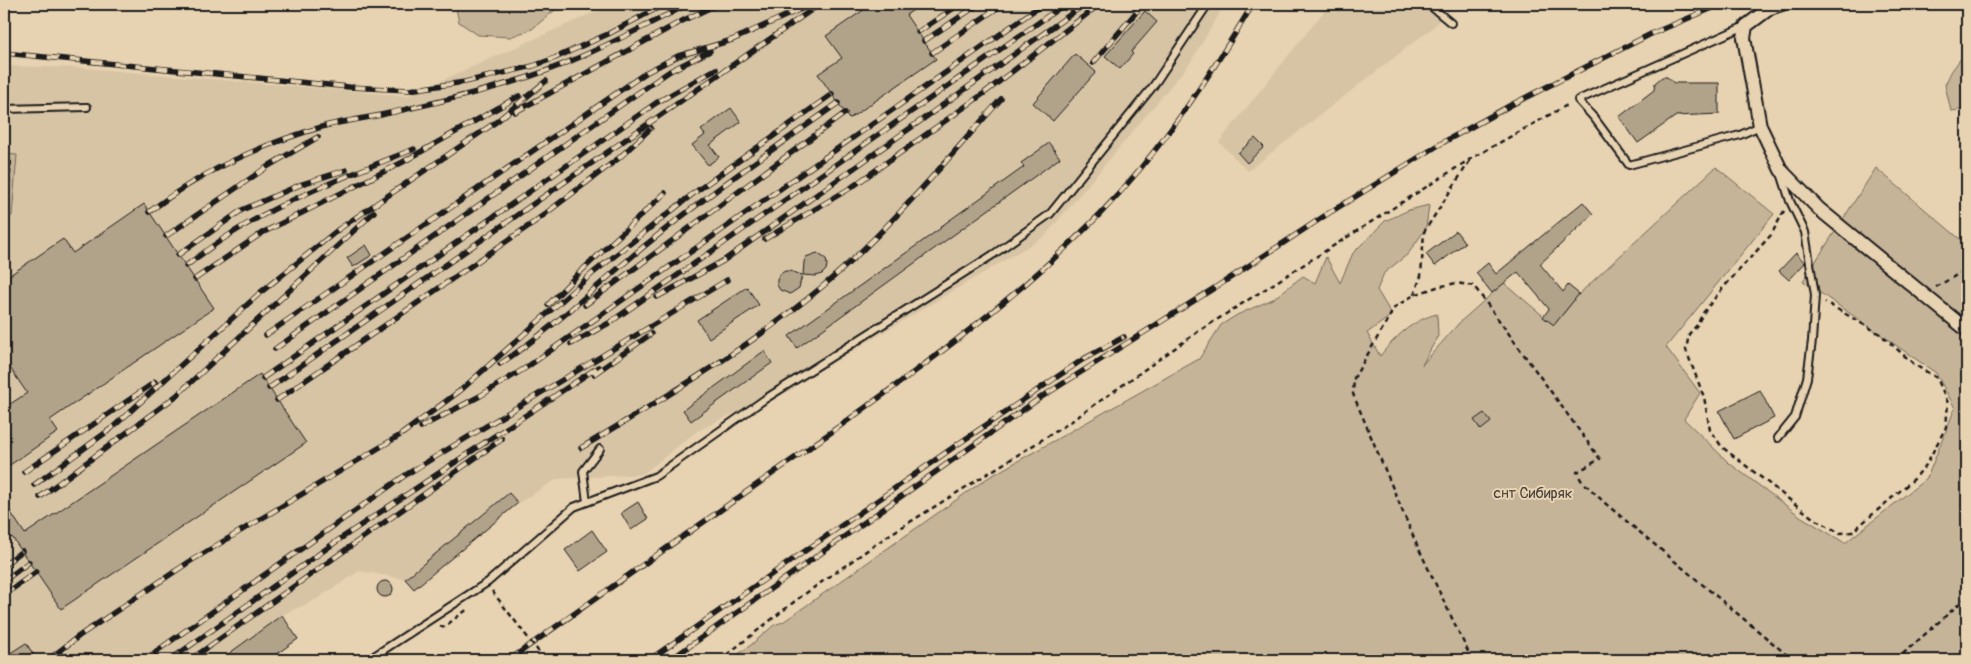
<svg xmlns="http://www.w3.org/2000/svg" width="1971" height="664" font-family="Pangolin,sans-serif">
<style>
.built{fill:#d7c4a5}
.green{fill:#c6b499;stroke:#71685a}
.building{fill:#b1a28a;stroke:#1c1c1c}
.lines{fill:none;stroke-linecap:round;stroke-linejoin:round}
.lane-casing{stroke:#1c1c1c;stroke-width:10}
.street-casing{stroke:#1c1c1c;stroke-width:16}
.path{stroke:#1c1c1c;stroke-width:2.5;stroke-dasharray:5 4;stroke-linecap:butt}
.lane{stroke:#e7d2b1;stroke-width:6}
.street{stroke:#e7d2b1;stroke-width:12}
.rail-casing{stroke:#1c1c1c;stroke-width:5.5}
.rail{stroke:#e7d2b1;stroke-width:4;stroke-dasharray:11;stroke-linecap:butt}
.path-bridge{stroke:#1c1c1c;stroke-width:2.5;stroke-dasharray:5 4;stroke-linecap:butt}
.labels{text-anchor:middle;stroke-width:4;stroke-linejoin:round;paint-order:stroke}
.park-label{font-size:15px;fill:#46423b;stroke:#e7d2b1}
</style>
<rect width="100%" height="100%" fill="#e7d2b1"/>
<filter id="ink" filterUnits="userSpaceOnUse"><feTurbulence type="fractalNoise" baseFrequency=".02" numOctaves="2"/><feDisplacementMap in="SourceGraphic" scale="10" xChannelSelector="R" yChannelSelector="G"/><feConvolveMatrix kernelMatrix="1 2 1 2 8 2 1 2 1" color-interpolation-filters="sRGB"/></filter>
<g filter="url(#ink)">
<!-- built -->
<g class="built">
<polygon points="613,4 1225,4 1190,63 1045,236 809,377 697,431 643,474 557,479 518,503 509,493 405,579 359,571 317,599 282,615 220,660 4,660 4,66 84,68 407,96"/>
<polygon points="1330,4 1455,4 1432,28 1248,171 1219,142"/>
</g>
<!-- green -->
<g class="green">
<polygon points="455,4 593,4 555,10 532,29 510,37 478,35 459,22"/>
<polygon points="1967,50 1967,109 1951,111 1945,85 1951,72"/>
<polygon points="4,154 17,155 12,216 4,218"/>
<path d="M1716 167 1774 214 1666 347 1700 393 1684 419 1729 463 1800 516 1845 543 1927 478 1955 408 1936 373 1803 281 1876 168 1967 245V660H730L751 645 774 625 783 622 986 479 1199 359 1221 325 1237 315 1273 299 1303 276 1315 283 1326 257 1340 283 1353 253 1385 221 1409 210 1429 205 1426 228 1408 254 1384 273 1377 290 1392 315 1367 333 1380 356C1396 336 1413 320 1437 314L1438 336 1422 365 1460 322 1504 283 1554 325 1579 294Z"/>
</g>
<!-- building -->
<g class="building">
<polygon points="872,4 922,4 906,15 936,59 849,119 818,74 842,58 826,36"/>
<polygon points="1145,11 1157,22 1131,52 1133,54 1120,69 1105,56"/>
<polygon points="1075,54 1096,72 1053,121 1033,103"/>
<polygon points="1662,77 1667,77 1674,83 1719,83 1719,114 1676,116 1638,143 1619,117 1654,90 1655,83"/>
<polygon points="731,108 741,122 710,145 719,157 708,165 692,145 705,135 701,130"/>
<polygon points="1255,138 1264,147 1247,163 1238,153"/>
<polygon points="1049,143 1060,158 797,348 789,336 941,228 940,227 1024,167 1021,163"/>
<polygon points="1583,202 1593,214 1540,264 1563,292 1568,285 1579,294 1554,325 1543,317 1549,309 1518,272 1492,293 1476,273 1488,263 1496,274"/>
<polygon points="144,204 214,308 50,420 58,432 4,469 4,408 27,393 4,359 4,279 63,239 73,253"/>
<polygon points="1456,231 1465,243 1435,266 1426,254"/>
<polygon points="366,245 372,255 353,267 347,258"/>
<polygon points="817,253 826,259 827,265 826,270 822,274 816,276 803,275 804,262 806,257"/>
<polygon points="1796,253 1805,263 1789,280 1779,271"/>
<polygon points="785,271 790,271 802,275 799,288 790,294 780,290 777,285 777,280 780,274"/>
<polygon points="747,287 759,305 709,338 697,320"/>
<polygon points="764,351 772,363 691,421 683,410"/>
<polygon points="260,374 306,443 61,609 12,537 4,542 4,502 25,534"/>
<polygon points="1760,390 1774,418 1734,439 1719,411"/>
<polygon points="1484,413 1491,422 1481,430 1474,420"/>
<polygon points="509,493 518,503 414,589 405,579"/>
<polygon points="638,502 648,519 631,530 621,513"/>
<polygon points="592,530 607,552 580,571 565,550"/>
<circle cx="385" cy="589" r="8"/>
<polygon points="282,615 298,639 268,660 220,660"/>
<polygon points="26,643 37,660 4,660 4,657"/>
</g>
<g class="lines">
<!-- lane casing -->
<g class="lane-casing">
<g id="lane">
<polyline points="1428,4 1451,23"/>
<polyline points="1745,26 1578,100 1595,119 1629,165 1740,135 1760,126"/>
<polyline points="4,109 87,107"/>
<polyline points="1778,438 1795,417 1807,378 1812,341 1815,295 1805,232 1790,201 1782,176"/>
<polyline points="587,502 583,471 600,449"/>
<polyline points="368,660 488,582 574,507 656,476 765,399 994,254 1050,214 1154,85 1208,4"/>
</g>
</g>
<!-- street casing -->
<g class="street-casing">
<polyline id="street" points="1782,4 1770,8 1746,26 1744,38 1760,126 1781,170 1819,209 1967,330"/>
</g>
<!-- path -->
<g class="path">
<polyline points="4,159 11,159 7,211 4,211"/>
<polyline points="1784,211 1771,235 1722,289 1703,313 1697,325 1689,334 1686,350 1704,397 1710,430 1722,447 1813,518 1840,533 1852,532 1914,479 1926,465 1946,427 1948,403 1937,378 1915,365 1880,334 1825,302"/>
<polyline points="1936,287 1967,269"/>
<polyline points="1414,295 1421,276 1424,232 1471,159"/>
<polyline points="440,626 444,627 469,608"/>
<polyline points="720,660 799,598 889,535 1069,423 1199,331 1472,158 1569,104"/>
<polyline points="1472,660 1416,543 1353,394 1354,378 1395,307 1414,295 1437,287 1457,283 1474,286 1600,459 1577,472 1581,480 1606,504 1793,660"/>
<polyline points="1896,660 1967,597"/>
</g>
<!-- lane -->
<use href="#lane" class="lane"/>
<!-- street -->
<use href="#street" class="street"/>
<!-- rail casing -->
<g class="rail-casing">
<g id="rail">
<polyline points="918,32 960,4"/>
<polyline points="924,41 979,4"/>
<polyline points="4,53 349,87 409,90 465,82 533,66 555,58 608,34 665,4"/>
<polyline points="932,53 1003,4"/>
<polyline points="1093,63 1143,4"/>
<polyline points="515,112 684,20 718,4"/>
<path d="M149 212C202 171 262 144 325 126 343 121 362 119 381 115 424 105 467 96 509 83 573 65 630 33 689 4"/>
<polyline points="166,236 270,165 318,137"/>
<polyline points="765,239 852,187 983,94 1100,4"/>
<polyline points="178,255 242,210 302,184 346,170"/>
<path d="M186 266C199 256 212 246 226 237 282 200 352 174 414 149"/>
<polyline points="195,279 262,233 403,162 519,96"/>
<polyline points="657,297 723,261 1085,4"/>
<polyline points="548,305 579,273 665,193"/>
<polyline points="585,305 845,113"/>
<polyline points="266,335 647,72 678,56 732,40 812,4"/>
<polyline points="571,344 609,323 655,291 1065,4"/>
<polyline points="275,349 635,95 670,71 710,51"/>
<path d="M500 364C553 329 598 284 647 244 708 194 774 149 838 103"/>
<polyline points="594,374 651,334"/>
<polyline points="263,378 656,103 716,69"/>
<polyline points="269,388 820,4"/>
<polyline points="277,400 533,223 619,158 651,128"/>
<polyline points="421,427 480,396 527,367 1043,4"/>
<path d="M581 448C664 398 749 348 823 286 889 230 944 163 1001 99"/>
<polyline points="24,472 155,382"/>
<polyline points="34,485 112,428 261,292 339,229 496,122 546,81"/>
<polyline points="40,497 176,396 374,212"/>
<polyline points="4,565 22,551"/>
<polyline points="4,581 29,562"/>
<polyline points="4,595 36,572"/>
<polyline points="48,660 79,636 189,562 402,434 461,390 593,273 694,193 832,94"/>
<polyline points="144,660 407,474 727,280"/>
<polyline points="170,660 340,539 598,367"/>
<polyline points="190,660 502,439"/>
<path d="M509 660C608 589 709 518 809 448 910 376 1012 304 1099 215 1160 152 1208 79 1253 4"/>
<polyline points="649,660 961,442 1082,360 1124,337"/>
<polyline points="670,660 1040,398 1227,280 1329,213 1442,143 1511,105 1651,34 1722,4"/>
</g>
</g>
<!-- rail -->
<use href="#rail" class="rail"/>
<!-- path-bridge -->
<polyline class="path-bridge" points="492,591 545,660"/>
</g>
</g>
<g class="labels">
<!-- park labels -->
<g class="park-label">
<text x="1533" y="498">снт Сибиряк</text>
</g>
</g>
<!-- margin -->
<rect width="1971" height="664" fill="none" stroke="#e7d2b1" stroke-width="20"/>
<rect x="10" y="10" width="1951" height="644" fill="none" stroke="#1c1c1c" stroke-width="2" filter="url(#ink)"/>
</svg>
